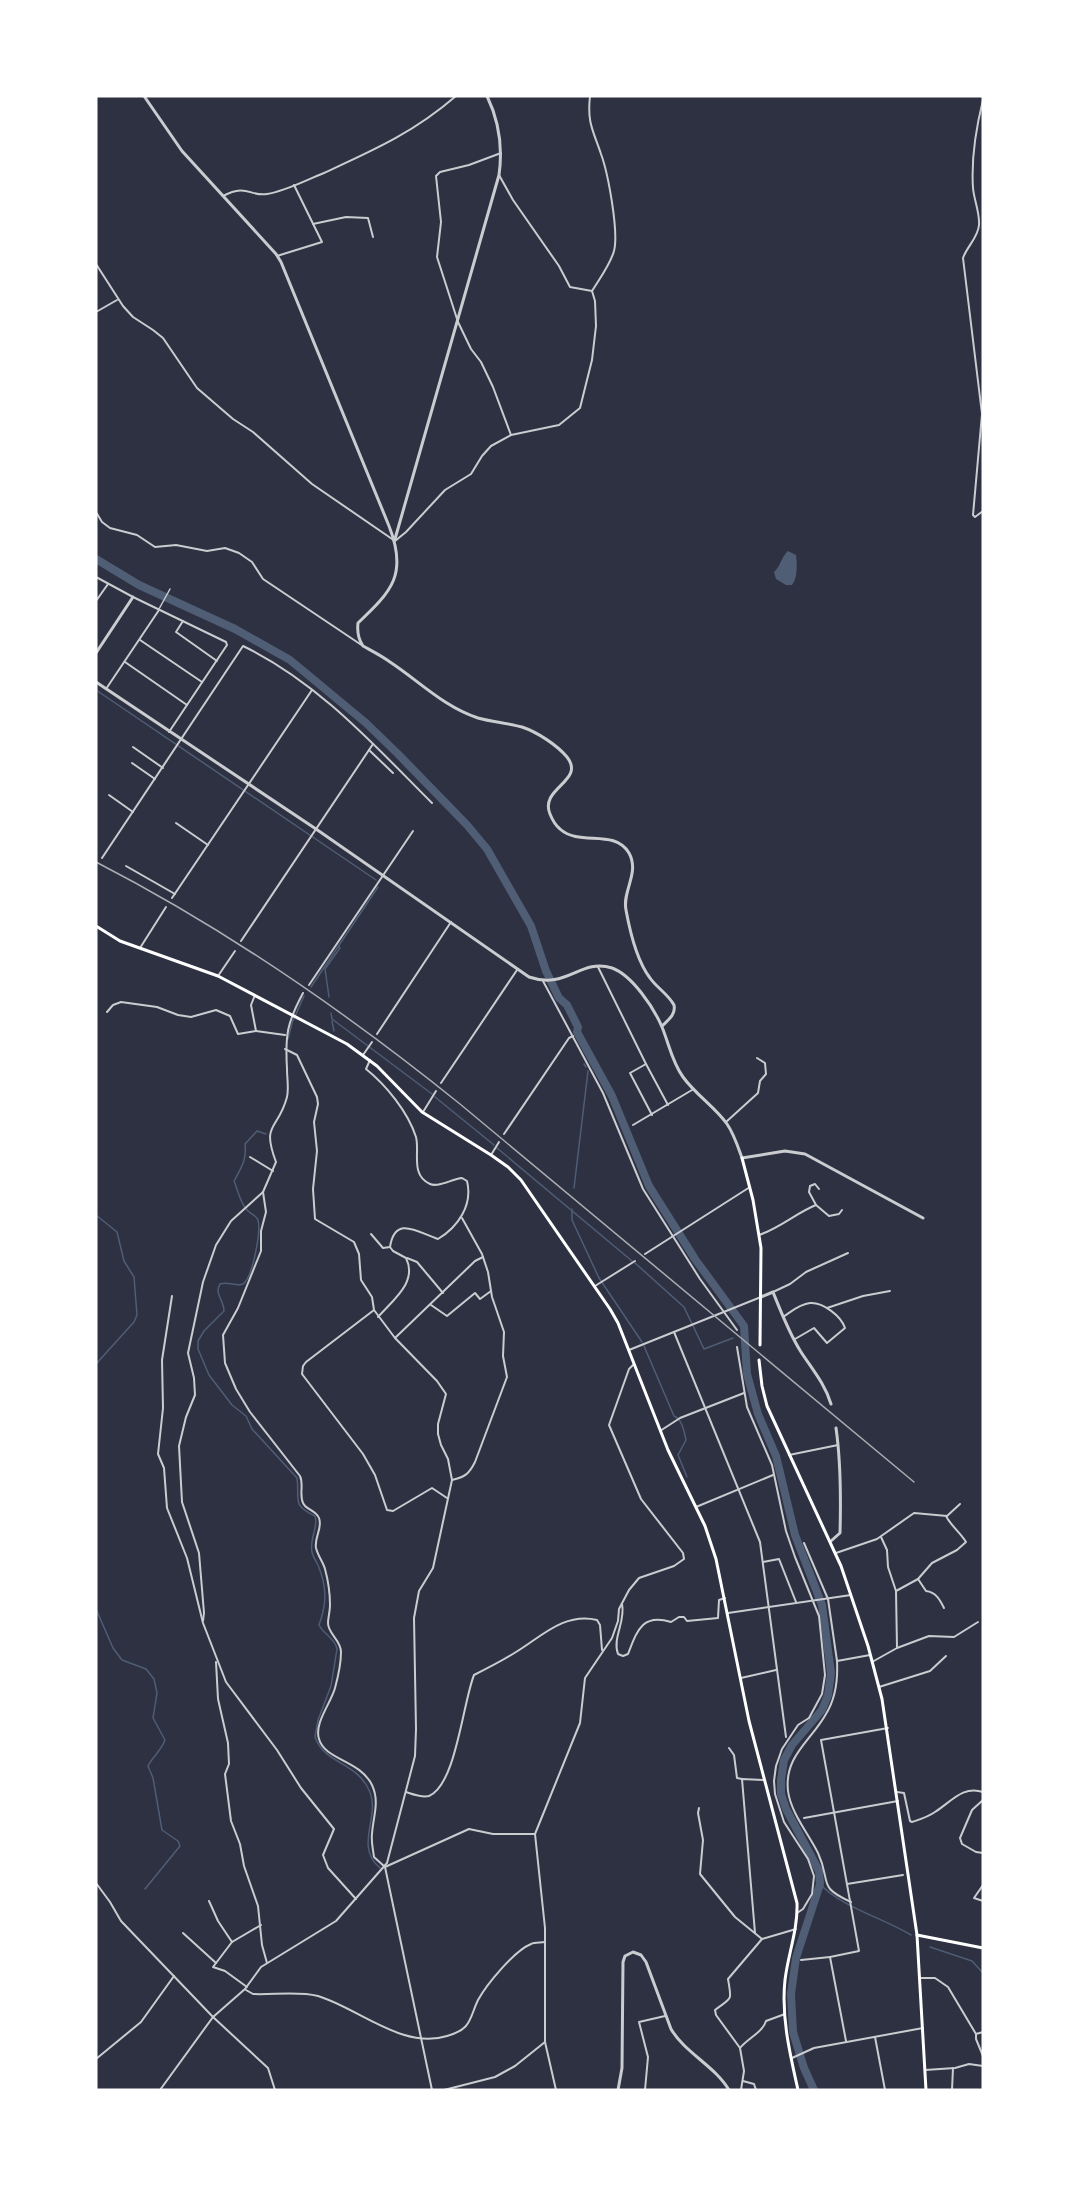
<svg xmlns="http://www.w3.org/2000/svg" width="1079" height="2186" font-family="Signika,sans-serif">
<style>
.water{fill:#4f5d75}
.lines{fill:none;stroke-linecap:round;stroke-linejoin:round}
.stream{stroke:#4f5d75;stroke-width:1.5}
.river{stroke:#4f5d75;stroke-width:8}
.pedestrian{stroke:#caccd0;stroke-width:1.5}
.minor{stroke:#caccd0;stroke-width:2}
.tertiary{stroke:#caccd0;stroke-width:3}
.secondary{stroke:#fff;stroke-width:3}
.rail{stroke:#abadb3;stroke-width:1.5}
</style>
<rect width="100%" height="100%" fill="#2d3142"/>
<!-- water -->
<path class="water" d="M788 551 796 555C797 563 798 578 792 585H786L776 579 774 572C781 566 781 557 788 551Z"/>
<g class="lines">
<!-- stream -->
<g class="stream">
<polyline points="96,690 376,880"/>
<polyline points="311,987 378,887"/>
<polyline points="329,997 325,969 340,948 339,946"/>
<polyline points="331,1013 332,1019 432,1094"/>
<polyline points="332,1021 334,1031"/>
<polyline points="288,1039 292,1023 304,996"/>
<polyline points="584,1064 586,1067"/>
<polyline points="435,1097 494,1145"/>
<path d="M266 1134 257 1131 245 1144C247 1160 241 1168 234 1181 238 1190 240 1204 248 1211 252 1215 256 1215 258 1220 261 1231 253 1277 243 1284 237 1287 228 1281 220 1284 214 1294 224 1300 224 1311L204 1331 198 1341V1349L209 1375 232 1405 246 1416 252 1429 297 1478C300 1500 291 1505 315 1516 319 1526 309 1539 312 1552 313 1557 316 1561 318 1565 327 1587 327 1603 319 1625 324 1635 335 1638 337 1649L331 1686 318 1720 315 1737C325 1765 357 1761 370 1792 380 1818 354 1846 380 1868"/>
<polyline points="497,1148 632,1261"/>
<polyline points="574,1188 588,1071"/>
<polyline points="572,1209 572,1220 599,1278 642,1342"/>
<polyline points="96,1215 117,1232 124,1261 134,1277 137,1315 134,1322 96,1364"/>
<polyline points="635,1263 684,1307 704,1349 733,1338"/>
<path d="M644 1346 674 1416C682 1419 684 1431 686 1440L678 1455 687 1477"/>
<path d="M96 1609 113 1648 122 1660 146 1669 154 1679 157 1693 153 1718 165 1740C161 1751 153 1756 148 1766L153 1778 162 1830 178 1841 180 1846 145 1889"/>
<path d="M820 1884C841 1907 883 1918 911 1935"/>
<polyline points="930,1947 972,1961 983,1973"/>
</g>
<!-- river -->
<polyline class="river" points="96,559 139,585 235,629 290,660 366,723 398,754 467,825 487,849 531,926 546,971 559,998 567,1005 578,1027 577,1032 612,1096 649,1186 695,1259 744,1326 747,1374 758,1414 776,1456 795,1535 822,1605 831,1673 828,1695 822,1710 792,1745 784,1760 781,1780 781,1794 786,1809 819,1871 820,1884 796,1958 791,1994 793,2032 804,2068 814,2090"/>
<!-- pedestrian -->
<polyline class="pedestrian" points="159,609 170,589"/>
<!-- minor -->
<g class="minor">
<path d="M983 100C976 128 971 158 973 188 974 200 980 213 979 225 978 238 967 246 963 258L982 414 973 515 975 517 983 511"/>
<polyline points="501,153 469,165 440,172 436,176 441,222 437,257 458,322 471,349 481,362 493,387 511,435"/>
<polyline points="499,175 513,200 559,266 570,287 592,291"/>
<path d="M223 196C247 183 250 197 267 194 286 191 306 180 324 173 374 150 413 133 456 96"/>
<polyline points="313,224 346,217 368,218 373,237"/>
<polyline points="277,256 322,242 294,185"/>
<path d="M96 264 123 306 133 317 153 330 163 338 197 388 233 419 253 432 312 484 395 541 406 532 445 490 471 474 482 456 491 446 511 435 559 425 580 408 592 360 596 326 595 301 592 291C600 278 610 265 614 251 619 232 608 173 601 154 593 130 587 123 590 96"/>
<polyline points="96,312 117,300"/>
<polyline points="96,512 102,522 110,528 137,535 155,547 176,545 207,551 225,548 239,553 252,562 263,579 363,646"/>
<polyline points="96,577 133,597 226,642 227,645 169,732"/>
<polyline points="96,601 108,584"/>
<polyline points="183,621 176,632 217,661"/>
<polyline points="140,640 202,682"/>
<polyline points="125,662 187,705"/>
<polyline points="106,689 159,610"/>
<polyline points="133,747 163,768"/>
<polyline points="369,750 393,773"/>
<polyline points="132,763 155,779"/>
<polyline points="109,795 133,812"/>
<polyline points="176,823 208,845"/>
<path d="M102 858 243 646C318 682 374 745 432 803"/>
<polyline points="126,866 175,894"/>
<polyline points="172,898 312,690"/>
<polyline points="241,941 373,744"/>
<polyline points="140,948 166,907"/>
<polyline points="598,967 646,1064 630,1073 652,1115"/>
<polyline points="218,976 235,951"/>
<polyline points="543,981 603,1093 643,1189 700,1279 737,1330"/>
<polyline points="309,985 413,831"/>
<path d="M303 993C287 1023 285 1035 287 1069 287 1078 289 1089 287 1097 278 1131 261 1122 276 1162L263 1192 266 1212 261 1231V1251L238 1308 223 1335 225 1363 236 1389 250 1412 300 1476C304 1485 299 1494 303 1503 306 1510 316 1510 319 1518 323 1528 314 1537 316 1548 318 1556 323 1562 325 1569 328 1580 330 1594 330 1605 330 1611 328 1618 328 1623 328 1634 341 1640 341 1652 341 1663 338 1677 335 1688 331 1703 314 1723 319 1739 325 1760 360 1760 372 1785 380 1802 373 1817 372 1834 371 1842 373 1849 374 1857L385 1867 432 2090"/>
<polyline points="107,1012 113,1005 121,1002 157,1007 178,1015 191,1017 216,1010 230,1016 238,1034 256,1031 251,1005 255,995"/>
<polyline points="256,1031 285,1035"/>
<polyline points="377,1034 451,922"/>
<polyline points="363,1055 372,1042"/>
<path d="M370 1060 366 1069C386 1085 408 1112 416 1137 420 1152 410 1175 430 1184 438 1188 452 1179 462 1178L467 1181C473 1205 458 1227 438 1239 419 1233 395 1214 390 1247L393 1251 406 1258C418 1282 393 1300 378 1317"/>
<polyline points="646,1064 668,1105"/>
<polyline points="441,1083 517,970"/>
<polyline points="423,1112 436,1091"/>
<polyline points="726,1122 758,1093 760,1081 766,1074 765,1063 757,1058"/>
<polyline points="633,1125 692,1090"/>
<polyline points="504,1134 569,1038 573,1036"/>
<polyline points="491,1155 499,1142"/>
<polyline points="250,1157 273,1171"/>
<polyline points="816,1205 809,1192 810,1186 815,1184 819,1189"/>
<polyline points="371,1234 383,1248 390,1247"/>
<path d="M759 1235C780 1228 796 1213 816 1205L829 1216 839 1214 842 1210"/>
<polyline points="645,1254 750,1187"/>
<polyline points="407,1258 417,1262 443,1293"/>
<polyline points="595,1286 635,1261"/>
<polyline points="773,1292 790,1284 806,1272 848,1253"/>
<polyline points="172,1296 162,1360 163,1408 158,1454 164,1468 167,1508 187,1558 203,1623 226,1682 277,1750 301,1788 334,1829 323,1855 328,1868 356,1899"/>
<polyline points="431,1305 447,1316 475,1293 480,1299 491,1291"/>
<polyline points="827,1308 863,1296 890,1291"/>
<polyline points="374,1310 306,1362 303,1366 302,1374 363,1454 375,1475 387,1510 393,1511 432,1488 447,1498"/>
<path d="M783 1317C791 1312 799 1304 810 1303 823 1302 841 1316 845 1328L827 1343 814 1328 795 1339"/>
<polyline points="674,1332 760,1542 786,1737"/>
<polyline points="395,1338 475,1261 483,1257"/>
<polyline points="737,1347 747,1407 772,1465 786,1531 795,1557 819,1616 825,1675 822,1694 809,1718 798,1725 782,1749 776,1766 774,1781 775,1794 784,1822 808,1859 814,1876 812,1894 803,1909 797,1913"/>
<polyline points="629,1350 761,1297"/>
<polyline points="660,1431 680,1418 744,1393"/>
<polyline points="789,1455 838,1445"/>
<path d="M452 1480C465 1477 469 1474 475 1462L507 1377 503 1356 504 1332 492 1297 488 1272 482 1254 462 1218"/>
<polyline points="696,1507 773,1475"/>
<polyline points="804,1543 828,1599 837,1661 870,1655"/>
<polyline points="836,1553 877,1539 914,1513 947,1516 960,1504"/>
<polyline points="763,1562 779,1559 796,1602"/>
<path d="M918 1579 926 1591C936 1592 940 1600 944 1608"/>
<path d="M896 1591 918 1579 932 1563 957 1550 966 1542C960 1532 951 1526 946 1516"/>
<path d="M622 1604C626 1621 612 1638 618 1654L623 1656 628 1654C637 1631 642 1613 671 1622L679 1617H684L687 1621 718 1618 719 1600 725 1598"/>
<polyline points="728,1613 851,1595"/>
<polyline points="203,1621 204,1613 199,1553 182,1502 179,1446 186,1417 195,1395 194,1378 188,1353 203,1282 216,1245 231,1221 263,1192"/>
<polyline points="897,1648 929,1636 954,1637 978,1622"/>
<path d="M837 1661C838 1680 836 1698 826 1714 811 1741 784 1756 788 1791 791 1813 808 1833 818 1853 832 1883 816 1886 851 1902"/>
<polyline points="216,1662 218,1699 228,1743 229,1764 225,1774 231,1821 240,1844 244,1866 258,1906 262,1945 267,1963"/>
<polyline points="872,1662 897,1648 896,1591 888,1567 887,1550 881,1537"/>
<polyline points="741,1678 776,1670"/>
<polyline points="879,1687 930,1671 946,1656"/>
<polyline points="729,1748 734,1755 737,1778 742,1779"/>
<path d="M406 1792C412 1794 422 1798 429 1796 456 1785 463 1702 474 1675 488 1668 502 1661 516 1652 541 1637 564 1612 597 1620L600 1625 602 1650"/>
<path d="M897 1792 904 1793 910 1821 912 1822C921 1819 928 1817 935 1812 951 1802 963 1785 983 1792"/>
<polyline points="983,1800 972,1810 960,1838 962,1844 976,1852 983,1853"/>
<polyline points="699,1808 698,1813 703,1840 700,1874 735,1917 762,1939"/>
<polyline points="804,1818 898,1801"/>
<polyline points="385,1867 469,1829 493,1834 535,1834"/>
<polyline points="96,1883 110,1902 121,1921 213,2017 268,2068 275,2090"/>
<polyline points="847,1884 903,1875"/>
<polyline points="983,1885 974,1898 983,1901"/>
<polyline points="209,1901 218,1921 232,1942 261,1925"/>
<polyline points="183,1933 216,1963"/>
<polyline points="755,1933 742,1779 763,1780"/>
<polyline points="232,1942 213,1967 225,1971 247,1987"/>
<polyline points="801,1960 830,1957"/>
<polyline points="920,1978 935,1978 948,1987 976,2034 983,2032"/>
<path d="M246 1990 253 1994C273 1995 298 1991 318 1996 358 2008 403 2050 447 2036 472 2029 469 2019 478 2000 487 1984 514 1951 531 1944 535 1942 541 1943 545 1942"/>
<polyline points="976,2034 976,2039 983,2056"/>
<polyline points="875,2037 885,2090"/>
<polyline points="846,2041 830,1957 859,1951 821,1740 888,1728"/>
<path d="M740 2048 716 2015 715 2010C732 1997 732 2002 728 1979L762 1939 796 1929"/>
<polyline points="792,2058 814,2048 923,2028"/>
<polyline points="96,2059 141,2022 174,1976"/>
<polyline points="925,2070 955,2068 969,2064 983,2066"/>
<polyline points="743,2081 754,2084 756,2090"/>
<polyline points="160,2090 213,2017 245,1989 261,1967 336,1921 387,1863 415,1756 416,1729 414,1618 419,1591 433,1568 452,1480 448,1459 441,1445 438,1434 438,1424 446,1394 437,1381 395,1338 374,1310 372,1297 361,1280 359,1254 354,1242 315,1219 313,1189 317,1151 314,1122 318,1104 317,1097 297,1055 285,1049"/>
<polyline points="444,2090 495,2077 515,2066 545,2042"/>
<polyline points="556,2090 545,2042 545,1928 535,1834 580,1723 585,1678 612,1638 618,1621 619,1609 629,1590 639,1578 674,1566 684,1559 683,1553 641,1499 609,1425 629,1369 634,1364"/>
<polyline points="645,2090 648,2057 639,2022 665,2016"/>
<path d="M741 2090 744 2071 740 2048C747 2039 763 2032 766 2021L785 2014"/>
<polyline points="952,2090 953,2068"/>
</g>
<!-- tertiary -->
<g class="tertiary">
<path d="M144 96 182 151 276 254 281 262 389 526C408 574 392 591 358 623 357 632 358 639 363 646 372 651 382 656 390 662 419 681 444 707 478 718 492 722 508 723 522 727 537 732 557 745 567 757 586 781 539 788 550 814 552 819 555 825 560 829 580 847 614 828 629 853 640 873 622 891 626 910 630 932 637 961 650 978 657 988 668 994 674 1005 676 1015 668 1020 662 1026"/>
<path d="M395 539 499 175C503 147 499 121 487 96"/>
<polyline points="96,653 133,597"/>
<path d="M96 682 316 829 529 977C567 990 580 958 612 968 632 975 654 1008 662 1027 669 1044 672 1062 683 1077 696 1095 715 1107 727 1124 734 1134 738 1147 742 1158L785 1151 805 1154 923 1218"/>
<path d="M761 1297 773 1292C781 1312 789 1333 801 1352 812 1369 825 1384 831 1404"/>
<path d="M831 1541 840 1533C841 1497 841 1463 836 1428"/>
<path d="M618 2090 622 2068 623 1962 625 1956 633 1952 641 1955 646 1962 671 2029C685 2053 715 2066 729 2090"/>
</g>
<!-- secondary -->
<g class="secondary">
<path d="M96 926 120 941 218 976 347 1044 377 1066 422 1112 491 1155 508 1167 521 1180 610 1309 618 1323 668 1450 705 1526 716 1559 749 1721 797 1903C798 1930 788 1954 785 1980 781 2017 790 2054 798 2090"/>
<polyline points="742,1158 753,1200 761,1248 760,1345"/>
<polyline points="759,1360 762,1386 767,1406 841,1566 868,1646 882,1699 917,1935 926,2090"/>
<polyline points="917,1935 983,1948"/>
</g>
<!-- rail -->
<path class="rail" d="M96 862C226 929 346 1012 460 1104L914 1482"/>
</g>
<!-- border -->
<rect width="1079" height="2186" fill="none" stroke="#ffffff" stroke-width="195"/>
</svg>
